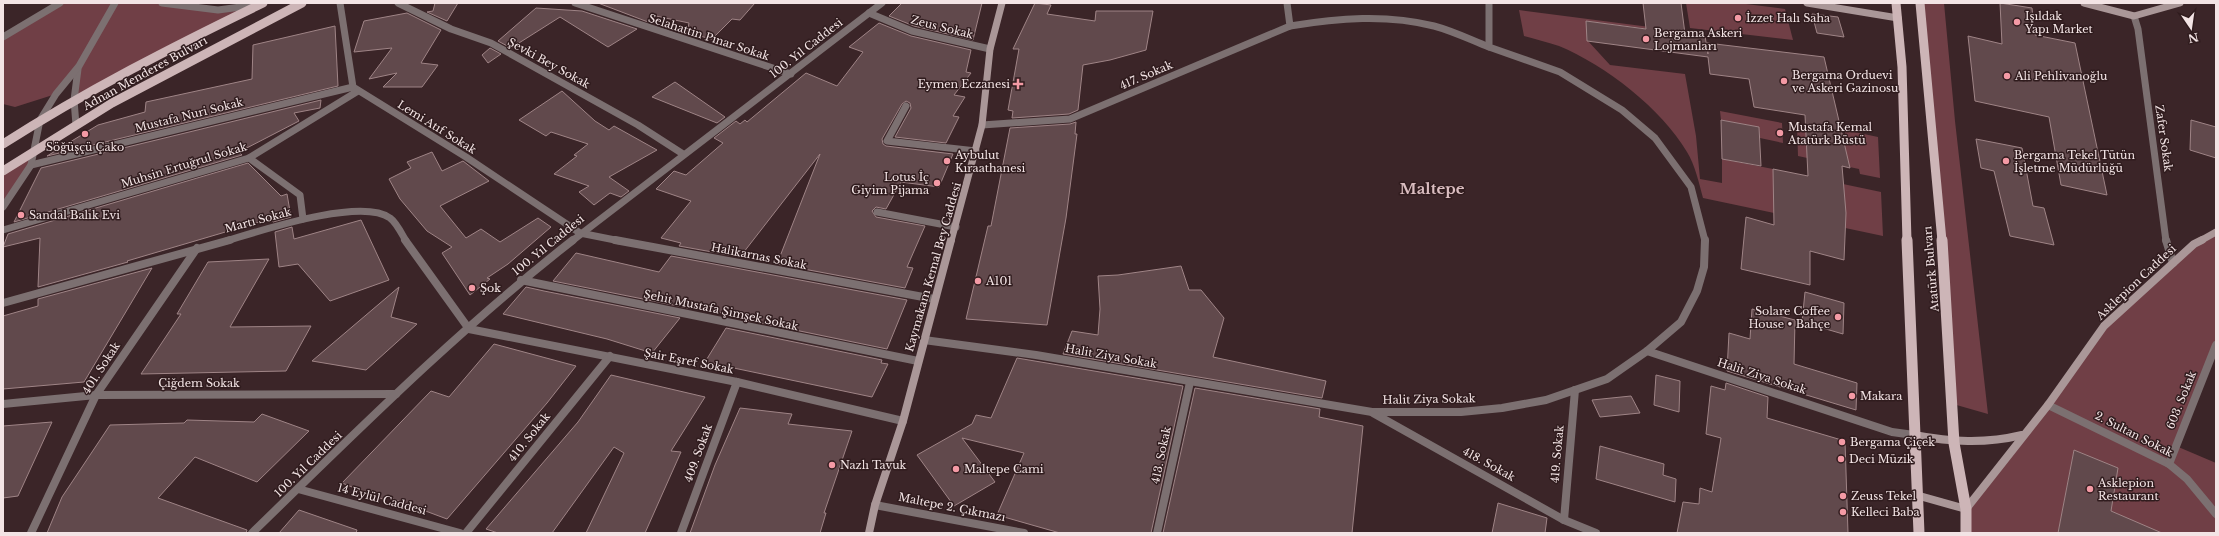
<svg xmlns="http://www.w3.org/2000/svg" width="2219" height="536" font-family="'Libre Baskerville',serif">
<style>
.green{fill:#703f46}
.building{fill:#61494c;stroke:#9f8486}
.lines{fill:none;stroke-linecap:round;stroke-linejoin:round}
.minor-far1{stroke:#7c7071;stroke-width:7}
.minor{stroke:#7c7071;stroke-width:8}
.tertiary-far1{stroke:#7c7071;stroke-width:7}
.tertiary{stroke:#7c7071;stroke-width:8}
.secondary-far1{stroke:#aa9798;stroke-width:7}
.secondary{stroke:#aa9798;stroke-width:8}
.primary-far1{stroke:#cdb5b7;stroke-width:9}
.primary{stroke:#cdb5b7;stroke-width:11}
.poi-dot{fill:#f49aa5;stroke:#301c1e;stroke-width:1.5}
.labels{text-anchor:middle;stroke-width:3;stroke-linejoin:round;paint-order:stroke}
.poi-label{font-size:11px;fill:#f3e4e5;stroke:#301c1e;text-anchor:start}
.street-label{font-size:11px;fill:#f3e4e5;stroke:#301c1e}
.district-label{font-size:15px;font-weight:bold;fill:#dabdc0;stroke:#301c1e}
</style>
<rect width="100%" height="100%" fill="#3b2528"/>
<!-- green -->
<g class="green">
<polygon points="60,3 162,3 218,10 258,5 74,100 79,67 56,94 15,107 3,104 3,37"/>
<polygon points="1686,3 1738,3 1785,9 1793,40 1690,28"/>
<polygon points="1920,3 1944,3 1955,121 1988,414 1953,404"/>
<path d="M1519 10 1704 34 1705 36 1587 21 1588 41 1610 65 1685 74 1696 136 1700 179 1722 183V159L1773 169 1774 195 1843 184 1881 192 1883 236 1703 198C1699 183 1695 165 1687 152 1662 109 1605 65 1559 46 1547 42 1535 39 1524 36Z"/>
<polygon points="1720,111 1782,123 1783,143 1760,138 1759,127 1721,120"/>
<polygon points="1797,125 1845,134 1845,130 1878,137 1880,178 1860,174 1859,169 1798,156"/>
<polygon points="34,150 31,165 3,207 3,171"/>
<polygon points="2216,232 2216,345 2176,446 2216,463 2216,533 2159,533 2111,511 2117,468 2074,450 2058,533 1966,533 1966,509 2104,326 2194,244"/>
</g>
<!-- building -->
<g class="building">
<polygon points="435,3 458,3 447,21 427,12 433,11"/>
<polygon points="598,3 755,3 740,20 732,19 712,39 687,33 689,23 656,16 648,22"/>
<polygon points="902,3 982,3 973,40 914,26 889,16"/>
<polygon points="1035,3 1051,5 1047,14 1095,21 1096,11 1153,11 1146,50 1110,60 1083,65 1078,110 1069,114 1012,118 1013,111 1008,110 1019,49 1013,49"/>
<polygon points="1643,3 1681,3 1685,34 1705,36 1708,54 1707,43 1824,57 1850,168 1842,166 1846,213 1844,260 1810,251 1810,285 1741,269 1746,217 1774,225 1773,169 1808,176 1805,115 1754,107 1749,79 1710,74 1708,57 1587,41 1586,21 1646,29"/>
<polygon points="2000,3 2032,8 2035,35 2075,43 2107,195 2061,185 2049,117 1975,101 1968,36 2002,44"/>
<polygon points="536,8 582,11 637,29 608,47 560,17 511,48 498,41"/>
<polygon points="407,13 441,30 421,63 438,65 422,87 383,87 397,73 369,79 392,48 354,52 364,21"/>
<polygon points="1812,14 1838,17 1844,37 1817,33"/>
<polygon points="879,23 911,36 971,50 966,72 971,73 954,95 965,97 953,116 959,117 946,143 895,137 911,108 910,103 906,101 902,104 882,139 883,144 886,146 953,154 939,187 901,182 886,209 876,207 872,211 876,217 925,226 907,267 913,268 905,288 777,264 820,154 740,257 679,246 681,243 661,238 691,201 656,189 674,171 686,175 723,143 714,138 736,121 740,124 745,120 747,122 806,73 837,86 863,52 849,47"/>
<polygon points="335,26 338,86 47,156 98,125 145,112 146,102 252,79 253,45"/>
<polygon points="490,48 501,54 488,63 482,55"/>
<polygon points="675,82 725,117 717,123 652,97"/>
<polygon points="562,91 595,121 609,130 614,126 657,150 609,177 629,191 621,197 610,193 594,205 579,192 589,186 554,174 577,156 574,155 588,144 551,132 546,136 519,120"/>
<polygon points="321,100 320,108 294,113 299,121 239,152 242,155 14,222 41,168"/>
<polygon points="1721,120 1759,127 1761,166 1722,159"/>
<polygon points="2191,120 2216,127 2216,158 2190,150"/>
<polygon points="1076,122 1075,134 1077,134 1066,218 1047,325 966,319 988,226 991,226 1010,128 1070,124"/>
<polygon points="1976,139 2022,148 2033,206 2044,208 2054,245 2010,236 1994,171 1981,168"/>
<polygon points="432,152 442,171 463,161 489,181 440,206 466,238 481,229 500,242 538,218 551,227 508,264 487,278 490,279 470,295 442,253 452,247 427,231 400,199 389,179 411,168 407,162"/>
<polygon points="248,163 281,196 287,194 291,217 273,222 273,218 127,261 128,262 38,287 40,238 3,247 8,234"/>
<polygon points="361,220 389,280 330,301 298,264 279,267 275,232 292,227 294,239"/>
<polygon points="576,253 659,272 671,256 907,300 887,349 732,317 733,316 691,305 688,308 553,281"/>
<polygon points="269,259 230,327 311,326 286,371 141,374 181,314 177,314 208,262"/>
<polygon points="1181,266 1189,290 1201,290 1224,318 1213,357 1326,381 1322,398 1063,354 1072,331 1098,335 1100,309 1098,276 1118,275"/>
<polygon points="152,268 84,382 3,389 3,316 38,306 38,299"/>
<polygon points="399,287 391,317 417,324 366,370 312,361"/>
<polygon points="526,287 544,291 680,318 652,353 607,339 503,314"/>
<polygon points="1805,292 1844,303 1843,334 1802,322"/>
<polygon points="1752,309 1795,320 1794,364 1857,383 1856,410 1727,371 1729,333 1750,339"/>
<polygon points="726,328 882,360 881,363 888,364 872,397 705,362"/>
<polygon points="494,344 576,366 547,403 447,519 388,497 385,500 342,483 431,391 449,397"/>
<polygon points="1017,358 1183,386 1151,533 1060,533 997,515 1024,453 962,438 995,482 954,506 917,455 972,424 976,415 991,418"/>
<polygon points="611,375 705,397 671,451 681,452 645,533 586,533 624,453 614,447 552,533 498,533 486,529 578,422"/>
<polygon points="1656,375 1680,381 1679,412 1654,405"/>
<polygon points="1726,383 1768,397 1767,418 1845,441 1848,533 1677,533 1683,502 1699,504 1700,488 1712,492 1721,438 1706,434 1711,386 1725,390"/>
<polygon points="1195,388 1320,409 1319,417 1363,426 1352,533 1163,533"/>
<polygon points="1631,396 1640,413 1600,417 1592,400"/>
<polygon points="740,408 792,414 788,424 852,431 824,513 826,513 820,533 690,533 715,465"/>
<polygon points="262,414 309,431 257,482 195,457 158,498 247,530 246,533 47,533 62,497 110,425 184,423 187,420 254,422"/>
<polygon points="52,422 18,496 3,498 3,426"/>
<polygon points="1600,446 1664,464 1663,475 1676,479 1675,502 1596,479"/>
<polygon points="2074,450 2118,468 2111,511 2162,533 2058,533"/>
<polygon points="1498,503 1547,518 1545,533 1492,533"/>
<polygon points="299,510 357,530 356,533 279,533"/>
</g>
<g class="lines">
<!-- minor-far1 -->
<g class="minor-far1">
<polyline points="340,3 353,87 466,157 580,233 620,241"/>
<polyline points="398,3 451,29 491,43 638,125 683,154"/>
<polyline points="575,3 791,74"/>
<polyline points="1489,3 1489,47 1560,72 1622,110 1655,138 1691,187 1705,241"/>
<polyline points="869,13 912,31 990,49"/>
<polyline points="2134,16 2138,29 2166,241"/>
<path d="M1290 26C1338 18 1387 14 1434 26 1453 31 1471 40 1489 47"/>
<polyline points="3,37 60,3"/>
<polyline points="906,106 887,141 976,151"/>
<polyline points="982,125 1070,119 1290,26 1287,3"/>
<polyline points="249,158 300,195 303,219"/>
<polyline points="31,165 353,87"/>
<polyline points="877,212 956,227"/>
<polyline points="3,230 249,158 358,91"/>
<path d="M226 241C260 231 361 197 390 218 396 222 402 234 406 241"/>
</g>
<!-- minor -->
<g class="minor">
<polyline points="405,240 469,329 737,382 903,421"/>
<polyline points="615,240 934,299"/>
<polyline points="2166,240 2173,263"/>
<polyline points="521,280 918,361"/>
<polyline points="3,303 230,240"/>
<polyline points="924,340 1036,355 1372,412 1461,412 1502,408 1546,400 1607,379 1647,351 1681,322 1697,291 1704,267 1705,240"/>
<polyline points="1647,351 1892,432 1914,435"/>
<polyline points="3,404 96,395 396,394"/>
<polyline points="2048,405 2169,464 2187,479 2216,514"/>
<polyline points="1373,413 1564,520 1596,533"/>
<polyline points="2169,464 2216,345"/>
<polyline points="875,505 1024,533"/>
<polyline points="1564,520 1575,390"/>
<polyline points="31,533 96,395 197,248"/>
<polyline points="466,533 610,356"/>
<polyline points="681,533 737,382"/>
<polyline points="1157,533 1190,382"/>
</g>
<!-- tertiary-far1 -->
<g class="tertiary-far1">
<polyline points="162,3 218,10 256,5"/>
<polyline points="76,125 74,100 78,69"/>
<polyline points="3,207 31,165 40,120 56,94 79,66 115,3"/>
<polyline points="572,241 882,3"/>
</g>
<!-- tertiary -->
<g class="tertiary">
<polyline points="298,489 460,533"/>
<path d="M252 533C356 432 459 329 573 240"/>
</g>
<!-- secondary-far1 -->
<g class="secondary-far1">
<polyline points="1807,3 1898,18"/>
<polyline points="2084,3 2134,16 2180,3"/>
<polyline points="951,241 982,125 990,49 1002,3"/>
<polyline points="2200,241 2216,232"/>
</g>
<!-- secondary -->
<g class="secondary">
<path d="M1914 435C1951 442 1985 444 2022 435"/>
<polyline points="1916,495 1966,509 2048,405 2104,326 2194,244 2202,240"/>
<polyline points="869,533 875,505 903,421 951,240"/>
</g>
<!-- primary-far1 -->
<g class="primary-far1">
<polyline points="1896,3 1902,67 1907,241"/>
<polyline points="1920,3 1942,241"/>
<path d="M3 144C86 91 174 46 263 3"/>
<polyline points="3,171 112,103 302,3"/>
</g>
<!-- primary -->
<g class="primary">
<polyline points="1907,240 1919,533"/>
<polyline points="1942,240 1954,443 1966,509 1966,533"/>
</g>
</g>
<!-- markers -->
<g class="poi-dot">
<circle cx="1738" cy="18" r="4"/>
<circle cx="2017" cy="22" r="4"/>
<circle cx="1646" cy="39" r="4"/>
<circle cx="2007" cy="76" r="4"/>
<circle cx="1784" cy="81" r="4"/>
<path d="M1016 78h4v4h4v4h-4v4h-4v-4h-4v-4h4z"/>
<circle cx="1780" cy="133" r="4"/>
<circle cx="85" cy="134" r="4"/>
<circle cx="947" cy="161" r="4"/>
<circle cx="2006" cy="161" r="4"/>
<circle cx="937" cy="183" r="4"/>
<circle cx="21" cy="215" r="4"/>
<circle cx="978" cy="281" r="4"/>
<circle cx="472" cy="288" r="4"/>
<circle cx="1838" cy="317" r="4"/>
<circle cx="1852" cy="396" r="4"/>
<circle cx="1842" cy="442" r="4"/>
<circle cx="1841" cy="459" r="4"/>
<circle cx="832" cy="465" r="4"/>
<circle cx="956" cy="469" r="4"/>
<circle cx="2090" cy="489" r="4"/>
<circle cx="1843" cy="496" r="4"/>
<circle cx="1843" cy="512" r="4"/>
</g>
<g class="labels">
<!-- poi labels -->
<g class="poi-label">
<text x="2025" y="20">Işıldak<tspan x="2025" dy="13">Yapı Market</tspan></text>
<text x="1746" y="22">İzzet Halı Saha</text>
<text x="1654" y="37">Bergama Askeri<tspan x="1654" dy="13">Lojmanları</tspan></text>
<text x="1792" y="79">Bergama Orduevi<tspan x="1792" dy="13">ve Askeri Gazinosu</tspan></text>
<text x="2015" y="80">Ali Pehlivanoğlu</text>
<text x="1010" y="88" text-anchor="end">Eymen Eczanesi</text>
<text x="1788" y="131">Mustafa Kemal<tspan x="1788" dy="13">Atatürk Büstü</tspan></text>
<text x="85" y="151" text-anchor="middle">Söğüşçü Çako</text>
<text x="955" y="159">Aybulut<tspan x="955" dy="13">Kıraathanesi</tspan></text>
<text x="2014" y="159">Bergama Tekel Tütün<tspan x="2014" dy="13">İşletme Müdürlüğü</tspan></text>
<text x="929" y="181" text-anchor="end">Lotus İç<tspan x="929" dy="13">Giyim Pijama</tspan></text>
<text x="29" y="219">Sandal Balık Evi</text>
<text x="986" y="285">A101</text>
<text x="480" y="292">Şok</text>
<text x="1830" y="315" text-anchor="end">Solare Coffee<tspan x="1830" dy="13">House • Bahçe</tspan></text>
<text x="1860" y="400">Makara</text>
<text x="1850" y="446">Bergama Çiçek</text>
<text x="1849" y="463">Deci Müzik</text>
<text x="840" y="469">Nazlı Tavuk</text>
<text x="964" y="473">Maltepe Cami</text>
<text x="2098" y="487">Asklepion<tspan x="2098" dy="13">Restaurant</tspan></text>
<text x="1851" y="500">Zeuss Tekel</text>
<text x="1851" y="516">Kelleci Baba</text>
</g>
<!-- street labels -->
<g class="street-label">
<text transform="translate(942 27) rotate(14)" y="4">Zeus Sokak</text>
<text transform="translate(709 37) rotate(18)" y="4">Selahattin Pınar Sokak</text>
<text transform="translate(806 48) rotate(-38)" y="4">100. Yıl Caddesi</text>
<text transform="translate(549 63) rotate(29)" y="4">Şevki Bey Sokak</text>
<text transform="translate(145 73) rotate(-29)" y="4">Adnan Menderes Bulvarı</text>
<text transform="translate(1146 75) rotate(-23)" y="4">417. Sokak</text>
<text transform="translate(189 115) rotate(-14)" y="4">Mustafa Nuri Sokak</text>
<text transform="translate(437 127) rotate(32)" y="4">Lemi Atıf Sokak</text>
<text transform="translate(2164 138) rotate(82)" y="4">Zafer Sokak</text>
<text transform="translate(184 165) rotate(-17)" y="4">Muhsin Ertuğrul Sokak</text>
<text transform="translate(258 220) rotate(-15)" y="4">Martı Sokak</text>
<text transform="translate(548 245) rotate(-39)" y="4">100. Yıl Caddesi</text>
<text transform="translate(759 256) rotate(11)" y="4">Halikarnas Sokak</text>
<text transform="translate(933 267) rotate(-74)" y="4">Kaymakam Kemal Bey Caddesi</text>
<text transform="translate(1931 269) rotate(-95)" y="4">Atatürk Bulvarı</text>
<text transform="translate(2136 282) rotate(-43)" y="4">Asklepion Caddesi</text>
<text transform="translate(721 310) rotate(12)" y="4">Şehit Mustafa Şimşek Sokak</text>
<text transform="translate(1111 356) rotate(10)" y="4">Halit Ziya Sokak</text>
<text transform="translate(689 361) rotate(11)" y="4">Şair Eşref Sokak</text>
<text transform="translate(101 368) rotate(-57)" y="4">401. Sokak</text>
<text transform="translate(1762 376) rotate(18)" y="4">Halit Ziya Sokak</text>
<text x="199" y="387">Çiğdem Sokak</text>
<text transform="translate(1429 399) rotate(-1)" y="4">Halit Ziya Sokak</text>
<text transform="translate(2181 400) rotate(-68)" y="4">603. Sokak</text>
<text transform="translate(2134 434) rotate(27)" y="4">2. Sultan Sokak</text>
<text transform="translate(529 437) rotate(-51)" y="4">410. Sokak</text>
<text transform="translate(698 453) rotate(-70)" y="4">409. Sokak</text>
<text transform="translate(1557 454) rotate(-85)" y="4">419. Sokak</text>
<text transform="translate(1161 455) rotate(-78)" y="4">413. Sokak</text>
<text transform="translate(308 464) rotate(-44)" y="4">100. Yıl Caddesi</text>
<text transform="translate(1489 464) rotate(29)" y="4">418. Sokak</text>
<text transform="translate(382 499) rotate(15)" y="4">14 Eylül Caddesi</text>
<text transform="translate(952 507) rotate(11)" y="4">Maltepe 2. Çıkmazı</text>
</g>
<!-- district labels -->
<g class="district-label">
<text x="1432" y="194">Maltepe</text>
</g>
</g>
<!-- border -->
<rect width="2219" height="536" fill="none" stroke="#f3e4e5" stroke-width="8"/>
<!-- north arrow -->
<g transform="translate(2191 28) rotate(167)" stroke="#301c1e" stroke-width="3" paint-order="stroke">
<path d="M0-3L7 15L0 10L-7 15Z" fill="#f3e4e5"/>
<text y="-6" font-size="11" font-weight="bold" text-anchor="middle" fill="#f3e4e5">N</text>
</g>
</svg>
